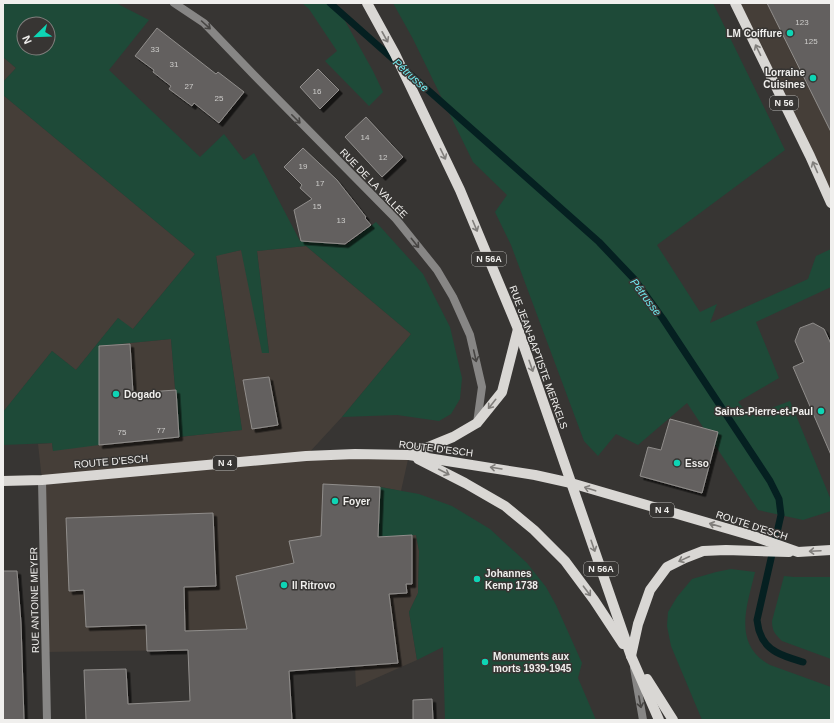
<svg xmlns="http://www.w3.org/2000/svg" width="834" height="723" font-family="Helvetica,sans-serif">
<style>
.built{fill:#453e38}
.green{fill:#1e4a38;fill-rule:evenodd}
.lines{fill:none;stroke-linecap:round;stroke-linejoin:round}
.stream{stroke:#052021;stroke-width:7}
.building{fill:#63615f;stroke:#908d8b;filter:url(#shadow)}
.street{stroke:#878685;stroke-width:8}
.primary{stroke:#d9d7d4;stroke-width:10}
.oneway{stroke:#474543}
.oneway2{stroke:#807e7b}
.poi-dot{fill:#0ed5b5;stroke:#373533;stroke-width:1.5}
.labels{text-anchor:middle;stroke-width:3;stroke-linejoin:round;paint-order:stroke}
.number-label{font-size:8px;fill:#cdccca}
.shield{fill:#373533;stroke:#b8b7b5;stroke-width:1}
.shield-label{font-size:9px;font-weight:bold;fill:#f0efed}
.poi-label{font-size:10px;font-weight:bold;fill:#f0efed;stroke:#373533;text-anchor:start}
.street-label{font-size:10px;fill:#f0efed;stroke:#373533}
.water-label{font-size:11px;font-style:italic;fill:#70ebf0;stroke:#373533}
</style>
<defs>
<filter id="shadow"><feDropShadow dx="3.5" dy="3.5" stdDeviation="0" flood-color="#0009"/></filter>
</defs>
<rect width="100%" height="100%" fill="#373533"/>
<!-- built -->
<g class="built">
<polygon points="735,3 831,3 831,203"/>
<polygon points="3,57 16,68 3,82"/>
<polygon points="3,95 195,254 132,330 118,318 76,370 52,351 3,412"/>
<polygon points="306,246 411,334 342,417 306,456 409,455 401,491 381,487 379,537 416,535 419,551 418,593 409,612 417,660 356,687 355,666 289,671 291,693 260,695 246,628 188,631 186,650 46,652 42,480 38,444 52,443 53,450 99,444 99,346 171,339 179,437 242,430 216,255 242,250 263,353 269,352 257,251"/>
</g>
<!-- green -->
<g class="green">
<path d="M3 3H116L149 20 109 70 200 157 224 134 244 160 254 153 300 241 346 245 376 222 423 274 450 327 462 378 460 399 451 414 439 421 397 415 342 417 411 334 306 246 257 251 269 353H262L241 250 216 256 242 430 179 437 171 339 99 346V445L53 451 52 443 3 445V412L52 351 76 370 118 318 133 329 195 254 3 95V82L16 68 3 57ZM24 24H48V48H24Z"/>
<polygon points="302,3 335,3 373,71 383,92 369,106 325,61 337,51 309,9"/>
<polygon points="393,3 713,3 785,150 657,245 700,312 717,304 710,323 808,279 816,256 831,249 831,287 756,322 779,378 738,402 750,416 790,401 831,500 831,511 803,520 758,510 687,403 638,445 616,434 598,456 584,441 511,245 495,212 507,195 473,162 413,39"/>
<polygon points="380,487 419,494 452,506 490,529 527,563 546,587 556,605 582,663 578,678 596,720 445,720 443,647 417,660 409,612 418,593 419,551 416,535 378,537"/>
<path d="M731 569 755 572C747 606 732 644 770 665L831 687V720H702L671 646 667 626 668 612 677 597 692 579 716 572Z"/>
<path d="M784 576 794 577H831V659L782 641C775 634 772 631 772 621Z"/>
</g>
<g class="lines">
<!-- stream -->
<path class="stream" d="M330 3 599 242 635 280 663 319 770 481 779 499 781 515 757 620C758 624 758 629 760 633 766 652 786 657 803 662"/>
</g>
<!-- building -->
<g class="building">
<polygon points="767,3 831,3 831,132"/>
<polygon points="157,28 216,74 218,72 244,92 219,123 194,103 192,106 169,89 171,86 153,72 154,70 135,56"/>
<polygon points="318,69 339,90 320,109 300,87"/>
<polygon points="366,117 403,157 382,177 345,137"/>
<polygon points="303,148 337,180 366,217 365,218 371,225 345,244 301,241 294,210 312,199 300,188 302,185 284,167"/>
<polygon points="813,323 824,329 831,344 831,455 793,367 804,362 795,341 800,328"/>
<polygon points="130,344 133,393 176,390 179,437 99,445 99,346"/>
<polygon points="269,377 278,425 252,429 243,380"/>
<polygon points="670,419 718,432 702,493 640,476 648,447 661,450"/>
<polygon points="323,484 380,487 378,537 412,535 412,584 406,584 407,593 389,594 398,663 289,671 292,720 86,720 84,670 126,669 128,704 190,701 188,650 147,651 146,625 86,627 84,590 69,591 66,518 213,513 216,586 184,587 185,631 247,629 236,576 294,563 289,541 321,536"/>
<polygon points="3,571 17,571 21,623 24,720 3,720"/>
<polygon points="432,699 433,720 413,720 413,700"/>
</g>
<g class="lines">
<!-- street -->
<g class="street">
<polyline points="174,3 204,23 253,74 396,219 437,270 453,297 470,335 482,387 477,423"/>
<polyline points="42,480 47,720"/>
<polyline points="634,668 643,720"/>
</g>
<!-- primary -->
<g class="primary">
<polyline points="367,3 395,54 460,190 518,329 631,656 659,720"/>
<polyline points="735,3 810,156 831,203"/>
<polyline points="409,455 453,437 477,423 502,392 518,329"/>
<polyline points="418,459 465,483 505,506 534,530 565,561 594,600 623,644"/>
<polyline points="3,481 42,480 306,456 355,454 409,455 535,475 571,483 753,536 798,552 831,550"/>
<polyline points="631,656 638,624 650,590 667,567 685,558 703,551 726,550 789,552"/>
<polyline points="647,679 673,720"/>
</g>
</g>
<!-- one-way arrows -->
<defs><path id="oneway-shaft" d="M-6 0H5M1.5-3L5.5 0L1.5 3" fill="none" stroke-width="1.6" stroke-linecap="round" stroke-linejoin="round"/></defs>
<g class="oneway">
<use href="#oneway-shaft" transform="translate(206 25) rotate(42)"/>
<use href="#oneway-shaft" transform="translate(296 119) rotate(45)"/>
<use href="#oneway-shaft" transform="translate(415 243) rotate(51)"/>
<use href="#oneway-shaft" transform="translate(475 356) rotate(77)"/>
<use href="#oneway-shaft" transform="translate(640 702) rotate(79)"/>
</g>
<g class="oneway2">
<use href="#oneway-shaft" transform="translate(385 37) rotate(61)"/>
<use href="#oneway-shaft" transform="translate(758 50) rotate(-116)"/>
<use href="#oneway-shaft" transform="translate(443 154) rotate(64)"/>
<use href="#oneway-shaft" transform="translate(815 167) rotate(-114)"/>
<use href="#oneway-shaft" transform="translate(475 226) rotate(67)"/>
<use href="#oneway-shaft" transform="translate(531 366) rotate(71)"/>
<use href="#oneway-shaft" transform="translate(492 404) rotate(129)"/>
<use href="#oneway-shaft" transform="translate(496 468) rotate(-171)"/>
<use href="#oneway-shaft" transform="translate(444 472) rotate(27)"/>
<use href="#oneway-shaft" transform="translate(590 489) rotate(-162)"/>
<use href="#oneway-shaft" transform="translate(715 525) rotate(-164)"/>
<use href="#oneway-shaft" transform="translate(593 546) rotate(71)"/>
<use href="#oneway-shaft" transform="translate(815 551) rotate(177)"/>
<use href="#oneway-shaft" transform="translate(684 559) rotate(155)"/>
<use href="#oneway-shaft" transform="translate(587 591) rotate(53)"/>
</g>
<!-- markers -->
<g class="poi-dot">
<circle cx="790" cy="33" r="4"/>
<circle cx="813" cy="78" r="4"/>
<circle cx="116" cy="394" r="4"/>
<circle cx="821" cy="411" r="4"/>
<circle cx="677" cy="463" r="4"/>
<circle cx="335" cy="501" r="4"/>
<circle cx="477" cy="579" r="4"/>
<circle cx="284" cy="585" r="4"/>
<circle cx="485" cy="662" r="4"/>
</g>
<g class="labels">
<!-- number labels -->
<g class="number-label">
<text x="802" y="25">123</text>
<text x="811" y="44">125</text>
<text x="155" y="52">33</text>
<text x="174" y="67">31</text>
<text x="189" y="89">27</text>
<text x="317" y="94">16</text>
<text x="219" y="101">25</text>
<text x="365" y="140">14</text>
<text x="383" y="160">12</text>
<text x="303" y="169">19</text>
<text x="320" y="186">17</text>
<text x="317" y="209">15</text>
<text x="341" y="223">13</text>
<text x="161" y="433">77</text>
<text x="122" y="435">75</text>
</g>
<!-- shield labels -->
<g class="shield">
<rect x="770" y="96" width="28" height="14" rx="3"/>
<rect x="472" y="252" width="34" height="14" rx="3"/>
<rect x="213" y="456" width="24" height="14" rx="3"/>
<rect x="650" y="503" width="24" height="14" rx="3"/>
<rect x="584" y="562" width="34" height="14" rx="3"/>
</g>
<g class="shield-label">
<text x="784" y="106">N 56</text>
<text x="489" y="262">N 56A</text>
<text x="225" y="466">N 4</text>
<text x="662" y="513">N 4</text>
<text x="601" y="572">N 56A</text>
</g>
<!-- poi labels -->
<g class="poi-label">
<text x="782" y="37" text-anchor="end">LM Coiffure</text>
<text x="805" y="76" text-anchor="end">Lorraine<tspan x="805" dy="12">Cuisines</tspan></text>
<text x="124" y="398">Dogado</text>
<text x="813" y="415" text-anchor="end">Saints-Pierre-et-Paul</text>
<text x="685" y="467">Esso</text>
<text x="343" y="505">Foyer</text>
<text x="485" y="577">Johannes<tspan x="485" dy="12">Kemp 1738</tspan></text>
<text x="292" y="589">Il Ritrovo</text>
<text x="493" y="660">Monuments aux<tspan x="493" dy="12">morts 1939-1945</tspan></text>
</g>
<!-- street labels -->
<g class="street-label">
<text transform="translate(374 183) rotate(46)" y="4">RUE DE LA VALLÉE</text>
<text transform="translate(539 357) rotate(70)" y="4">RUE JEAN-BAPTISTE MERKELS</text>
<text transform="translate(436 448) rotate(7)" y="4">ROUTE D'ESCH</text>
<text transform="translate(111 461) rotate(-5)" y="4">ROUTE D'ESCH</text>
<text transform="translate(752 525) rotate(18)" y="4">ROUTE D'ESCH</text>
<text transform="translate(34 600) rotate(-91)" y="4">RUE ANTOINE MEYER</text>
</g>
<!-- water labels -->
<g class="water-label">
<text transform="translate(411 75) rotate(42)" y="4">Pétrusse</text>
<text transform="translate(646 297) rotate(53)" y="4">Pétrusse</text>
</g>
</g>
<!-- border -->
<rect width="834" height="723" fill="none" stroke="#f0efed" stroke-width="8"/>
<!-- north arrow -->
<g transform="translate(36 36) rotate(247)"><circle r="19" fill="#373533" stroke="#817f7d"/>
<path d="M0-3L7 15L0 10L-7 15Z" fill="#0ed5b5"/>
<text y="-6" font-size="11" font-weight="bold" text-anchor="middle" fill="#f0efed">N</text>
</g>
</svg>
